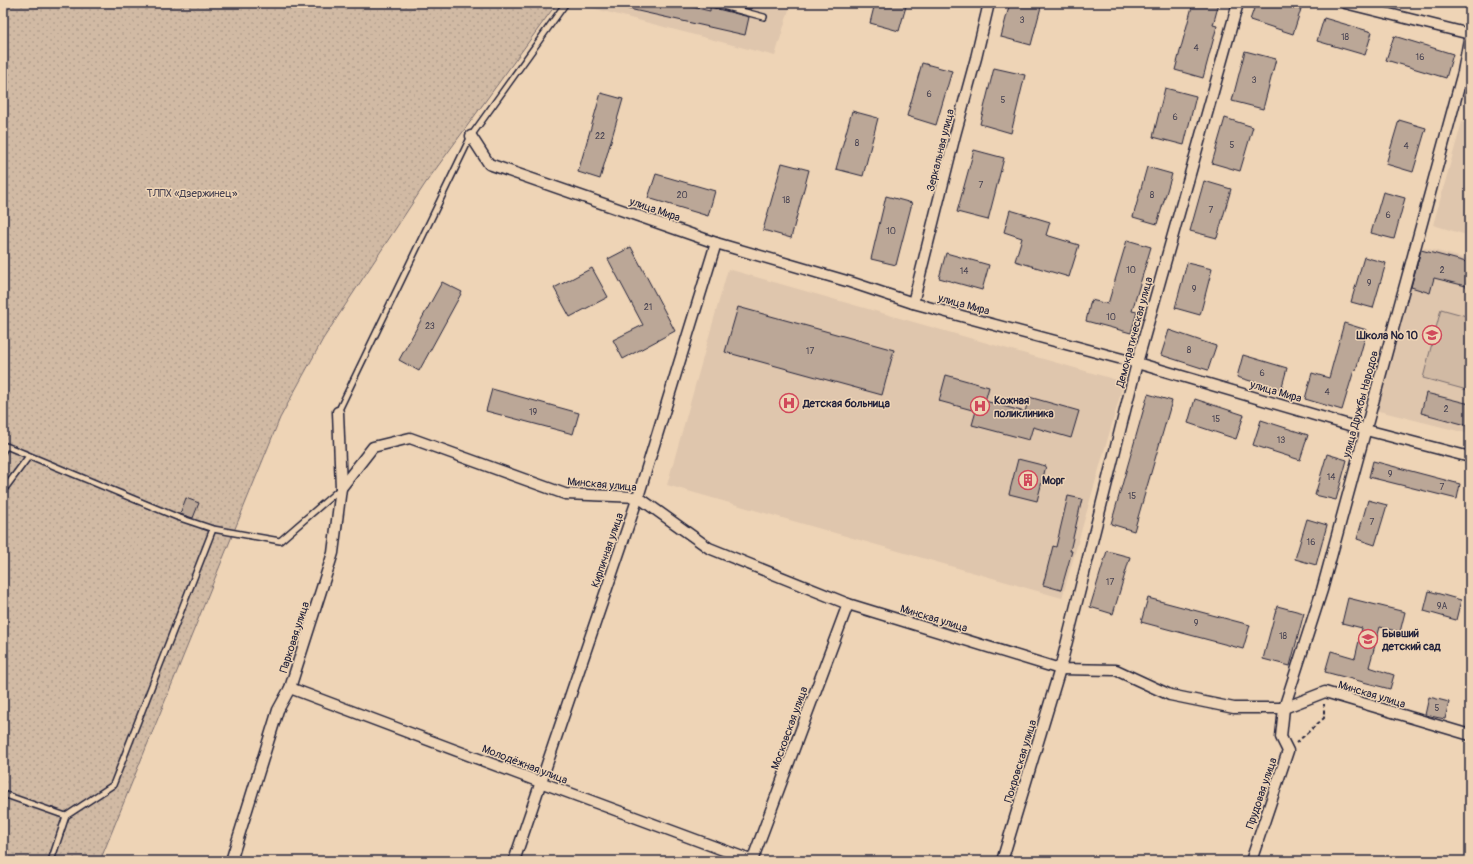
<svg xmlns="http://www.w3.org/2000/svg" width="1473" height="864" font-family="Pangolin,sans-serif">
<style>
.built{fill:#dfc6ad}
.park{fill:#d1baa4;stroke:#7a6e70}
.garden{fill:url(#garden-dots);stroke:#7a6e70}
.building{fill:#bba797;stroke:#22223b}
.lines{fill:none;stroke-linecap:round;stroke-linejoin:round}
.service-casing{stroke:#22223b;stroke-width:8}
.minor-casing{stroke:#22223b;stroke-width:13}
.path{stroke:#22223b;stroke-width:2;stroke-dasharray:4 3;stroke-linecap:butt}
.service{stroke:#eed4b6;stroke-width:5}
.minor{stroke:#eed4b6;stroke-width:10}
.labels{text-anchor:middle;stroke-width:3;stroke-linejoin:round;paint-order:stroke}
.number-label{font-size:9px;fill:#484352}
.street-label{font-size:11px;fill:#22223b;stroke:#eed4b6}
.park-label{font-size:11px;fill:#454050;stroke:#eed4b6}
.poi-label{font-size:11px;font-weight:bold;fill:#22223b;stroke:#eed4b6;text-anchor:start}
</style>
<defs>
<pattern id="garden-dots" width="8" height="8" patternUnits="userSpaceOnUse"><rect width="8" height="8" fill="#d1baa4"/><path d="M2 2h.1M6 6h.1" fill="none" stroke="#b3a08e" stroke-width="1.8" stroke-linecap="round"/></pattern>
</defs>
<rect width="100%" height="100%" fill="#eed4b6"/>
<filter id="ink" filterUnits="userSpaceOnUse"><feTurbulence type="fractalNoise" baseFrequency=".025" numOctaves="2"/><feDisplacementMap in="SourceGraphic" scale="8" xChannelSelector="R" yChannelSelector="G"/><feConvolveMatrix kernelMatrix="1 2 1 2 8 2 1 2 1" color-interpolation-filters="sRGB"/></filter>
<g filter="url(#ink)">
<!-- built -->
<g class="built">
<polygon points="590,3 791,3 775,56 592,8"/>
<polygon points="1462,122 1470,124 1470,236 1433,225"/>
<polygon points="1418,246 1470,260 1470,434 1375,410"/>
<polygon points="728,269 1124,382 1062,598 667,485"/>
</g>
<!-- park -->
<polygon class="park" points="1441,309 1470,317 1470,379 1467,390 1423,378"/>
<!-- garden -->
<polygon class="garden" points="3,3 557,3 427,181 323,339 280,418 100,861 3,861"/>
<!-- building -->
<g class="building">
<polygon points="621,3 675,3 710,11 710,7 749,17 745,35 620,7"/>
<polygon points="727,3 752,3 751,9"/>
<polygon points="875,3 907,3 899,31 870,23"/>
<polygon points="1010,3 1042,3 1031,45 1001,37"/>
<polygon points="1193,3 1219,3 1213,25 1217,26 1203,78 1175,70"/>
<polygon points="1256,3 1282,3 1301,9 1293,34 1250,20"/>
<polygon points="1324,18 1372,32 1365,55 1317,41"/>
<polygon points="1394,36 1453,54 1446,78 1386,60"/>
<polygon points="1245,51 1276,59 1263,109 1232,101"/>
<polygon points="922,63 952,71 936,125 907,116"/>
<polygon points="994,68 1025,75 1011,133 980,124"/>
<polygon points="1165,88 1196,96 1184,145 1153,137"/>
<polygon points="601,93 623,99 600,179 578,172"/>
<polygon points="852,111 878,118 863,176 836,169"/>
<polygon points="1225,118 1253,127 1240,171 1212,163"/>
<polygon points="1399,120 1426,128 1413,172 1386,164"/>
<polygon points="974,150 1004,158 988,220 957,212"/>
<polygon points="782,163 809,170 791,238 763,230"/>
<polygon points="1147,167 1172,174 1157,224 1133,217"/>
<polygon points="656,174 715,191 708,216 648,198"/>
<polygon points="1204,181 1231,189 1217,238 1190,231"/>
<polygon points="1383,192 1405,198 1394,239 1371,233"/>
<polygon points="886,196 912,203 896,265 871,259"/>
<polygon points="1010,210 1050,222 1046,235 1079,245 1069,277 1015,261 1022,238 1004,232"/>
<polygon points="1127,240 1151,247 1132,311 1137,312 1131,333 1086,321 1091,300 1108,304"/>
<polygon points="631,247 675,331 623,359 613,340 643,325 608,259"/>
<polygon points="1421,250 1470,263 1470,287 1434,278 1430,293 1411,287"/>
<polygon points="946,253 989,265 982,290 939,278"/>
<polygon points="1364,257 1386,263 1373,308 1351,302"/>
<polygon points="1187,263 1212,269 1200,315 1175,308"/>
<polygon points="592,268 608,297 570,317 554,288"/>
<polygon points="442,282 462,292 419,371 399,360"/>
<polygon points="738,307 894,350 882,395 725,352"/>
<polygon points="1344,323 1367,330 1356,370 1354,370 1342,410 1305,399 1312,373 1329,378"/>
<polygon points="1169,330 1216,346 1208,370 1161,355"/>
<polygon points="1243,355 1287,368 1281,390 1237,377"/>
<polygon points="946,375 989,387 985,401 1025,412 1029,397 1079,411 1071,438 1033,427 1029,440 972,425 976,411 939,401"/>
<polygon points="492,389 579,413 573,434 486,411"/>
<polygon points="1426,393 1470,404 1470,426 1421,413"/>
<polygon points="1148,394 1172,401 1134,531 1111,524"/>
<polygon points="1195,399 1244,415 1236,439 1188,423"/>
<polygon points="1261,420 1308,435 1300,460 1253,445"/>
<polygon points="1327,454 1347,460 1336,500 1315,495"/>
<polygon points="1018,459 1046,466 1037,501 1009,494"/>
<polygon points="1373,461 1460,484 1457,499 1369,477"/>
<polygon points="1068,496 1082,499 1070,551 1072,551 1061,590 1043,585 1053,546 1056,547"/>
<polygon points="186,498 199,503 193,518 180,514"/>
<polygon points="1368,500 1387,505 1375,545 1357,539"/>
<polygon points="1307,519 1327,525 1316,565 1295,559"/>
<polygon points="1107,551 1130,557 1113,614 1090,607"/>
<polygon points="1429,591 1461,600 1456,620 1424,611"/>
<polygon points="1148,598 1250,625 1243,649 1141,622"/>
<polygon points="1348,598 1405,612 1400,632 1380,627 1369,667 1394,675 1390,689 1325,672 1331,651 1355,658 1362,628 1342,623"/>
<polygon points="1277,606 1304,613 1290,666 1263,659"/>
<polygon points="1429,697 1449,702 1445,719 1425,715"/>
</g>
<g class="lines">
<!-- service casing -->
<g class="service-casing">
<g id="service">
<polyline points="711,3 764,17"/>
<polyline points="338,412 471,136 566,3"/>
<polyline points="3,451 6,446 177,517 213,529 280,541 341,488"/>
<polyline points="3,491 29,456"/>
<polyline points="3,794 66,816"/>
<polyline points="51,861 66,816 113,785 213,529"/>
</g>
</g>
<!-- minor casing -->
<g class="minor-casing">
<g id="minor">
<polyline points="1345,3 1470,34"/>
<polyline points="471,136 489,164 716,243 850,282 913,303 1137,363 1366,430 1470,457"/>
<polyline points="913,303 955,135 976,58 989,3"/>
<polyline points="341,488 373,447 410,438 565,494 638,497 709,548 848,604 1060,669 1116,670 1170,695 1234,708 1284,708 1325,692 1470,735"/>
<polyline points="290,688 540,782 753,861"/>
<polyline points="231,861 278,710 290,688 333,553 341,488 338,412"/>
<polyline points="514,861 638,497 716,243"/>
<polyline points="752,861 848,604"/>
<polyline points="1002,861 1060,669 1137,363 1238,3"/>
<polyline points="1251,861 1288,751 1281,737 1284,708 1322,590 1463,72 1470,34"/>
</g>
</g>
<!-- path -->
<polyline class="path" points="1296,743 1324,718 1324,704"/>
<!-- service -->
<use href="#service" class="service"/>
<!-- minor -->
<use href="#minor" class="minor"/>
</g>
</g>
<!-- icons -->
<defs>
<g id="school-ring" transform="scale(1)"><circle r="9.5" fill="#eed4b6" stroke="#d1495b" stroke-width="1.5"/><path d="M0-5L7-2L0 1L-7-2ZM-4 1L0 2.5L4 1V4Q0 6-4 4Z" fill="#d1495b"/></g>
<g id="hospital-ring" transform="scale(1)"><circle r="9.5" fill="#eed4b6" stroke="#d1495b" stroke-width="1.5"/><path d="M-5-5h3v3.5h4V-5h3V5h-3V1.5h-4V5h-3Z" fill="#d1495b"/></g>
<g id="building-ring" transform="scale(1)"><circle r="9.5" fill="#eed4b6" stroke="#d1495b" stroke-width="1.5"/><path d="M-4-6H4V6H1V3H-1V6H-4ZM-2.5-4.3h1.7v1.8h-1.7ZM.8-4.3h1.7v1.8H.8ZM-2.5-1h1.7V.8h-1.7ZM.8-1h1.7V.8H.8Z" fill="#d1495b"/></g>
</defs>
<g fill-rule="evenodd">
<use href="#school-ring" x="1432" y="335"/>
<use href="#hospital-ring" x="789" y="403"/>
<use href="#hospital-ring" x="980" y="406"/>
<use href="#building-ring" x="1028" y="480"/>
<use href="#school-ring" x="1368" y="639"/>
</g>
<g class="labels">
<!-- number labels -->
<g class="number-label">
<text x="1022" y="23">3</text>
<text x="1345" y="40">18</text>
<text x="1196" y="51">4</text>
<text x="1420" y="60">16</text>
<text x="1254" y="83">3</text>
<text x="929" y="97">6</text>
<text x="1003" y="103">5</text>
<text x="1175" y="120">6</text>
<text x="600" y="139">22</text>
<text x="857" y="146">8</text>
<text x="1232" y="148">5</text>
<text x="1406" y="149">4</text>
<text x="981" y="188">7</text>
<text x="682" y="198">20</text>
<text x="1152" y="198">8</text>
<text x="786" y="203">18</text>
<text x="1211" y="213">7</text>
<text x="1388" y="218">6</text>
<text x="891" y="234">10</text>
<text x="1131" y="273">10</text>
<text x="1442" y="273">2</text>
<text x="964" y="274">14</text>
<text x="1369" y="286">9</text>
<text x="1194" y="292">9</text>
<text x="648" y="310">21</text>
<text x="1111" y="320">10</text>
<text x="430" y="329">23</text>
<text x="1189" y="353">8</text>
<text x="810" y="354">17</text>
<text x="1262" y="376">6</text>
<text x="1327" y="395">4</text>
<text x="1446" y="412">2</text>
<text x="533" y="415">19</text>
<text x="1216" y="422">15</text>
<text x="1281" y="443">13</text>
<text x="1390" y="477">9</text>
<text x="1331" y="480">14</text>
<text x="1442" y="490">7</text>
<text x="1132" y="499">15</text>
<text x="1372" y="525">7</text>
<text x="1311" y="545">16</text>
<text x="1110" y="585">17</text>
<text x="1442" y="609">9А</text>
<text x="1196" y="626">9</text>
<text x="1283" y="639">18</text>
<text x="1437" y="711">5</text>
</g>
<!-- street labels -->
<g class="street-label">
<text transform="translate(940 150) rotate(-76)" y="4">Зеркальная улица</text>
<text transform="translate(655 209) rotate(19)" y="4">улица Мира</text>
<text transform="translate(964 304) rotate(15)" y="4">улица Мира</text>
<text transform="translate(1134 332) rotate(-75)" y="4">Демократическая улица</text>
<text transform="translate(1276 391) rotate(16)" y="4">улица Мира</text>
<text transform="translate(1360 404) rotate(-75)" y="4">улица Дружбы Народов</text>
<text transform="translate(602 484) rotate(5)" y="4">Минская улица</text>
<text transform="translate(607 550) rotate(-71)" y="4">Кирпичная улица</text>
<text transform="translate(934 618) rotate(17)" y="4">Минская улица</text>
<text transform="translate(294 637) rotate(-72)" y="4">Парковая улица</text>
<text transform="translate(1372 694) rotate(17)" y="4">Минская улица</text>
<text transform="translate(789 728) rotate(-70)" y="4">Московская улица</text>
<text transform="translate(1020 761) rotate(-73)" y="4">Покровская улица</text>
<text transform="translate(525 764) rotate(21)" y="4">Молодёжная улица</text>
<text transform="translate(1261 793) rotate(-71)" y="4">Прудовая улица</text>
</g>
<!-- park labels -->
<g class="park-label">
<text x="192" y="197">ТЛПХ «Дзержинец»</text>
</g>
<!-- poi labels -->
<g class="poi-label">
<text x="1418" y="339" text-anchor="end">Школа № 10</text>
<text x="994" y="404">Кожная<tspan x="994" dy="13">поликлиника</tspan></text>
<text x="803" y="407">Детская больница</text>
<text x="1042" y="484">Морг</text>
<text x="1382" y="637">Бывший<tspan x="1382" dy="13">детский сад</tspan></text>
</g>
</g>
<!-- margin -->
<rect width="1473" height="864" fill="none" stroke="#eed4b6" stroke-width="16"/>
<rect x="8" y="8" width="1457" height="848" fill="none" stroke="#22223b" stroke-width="1.5" filter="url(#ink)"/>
</svg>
